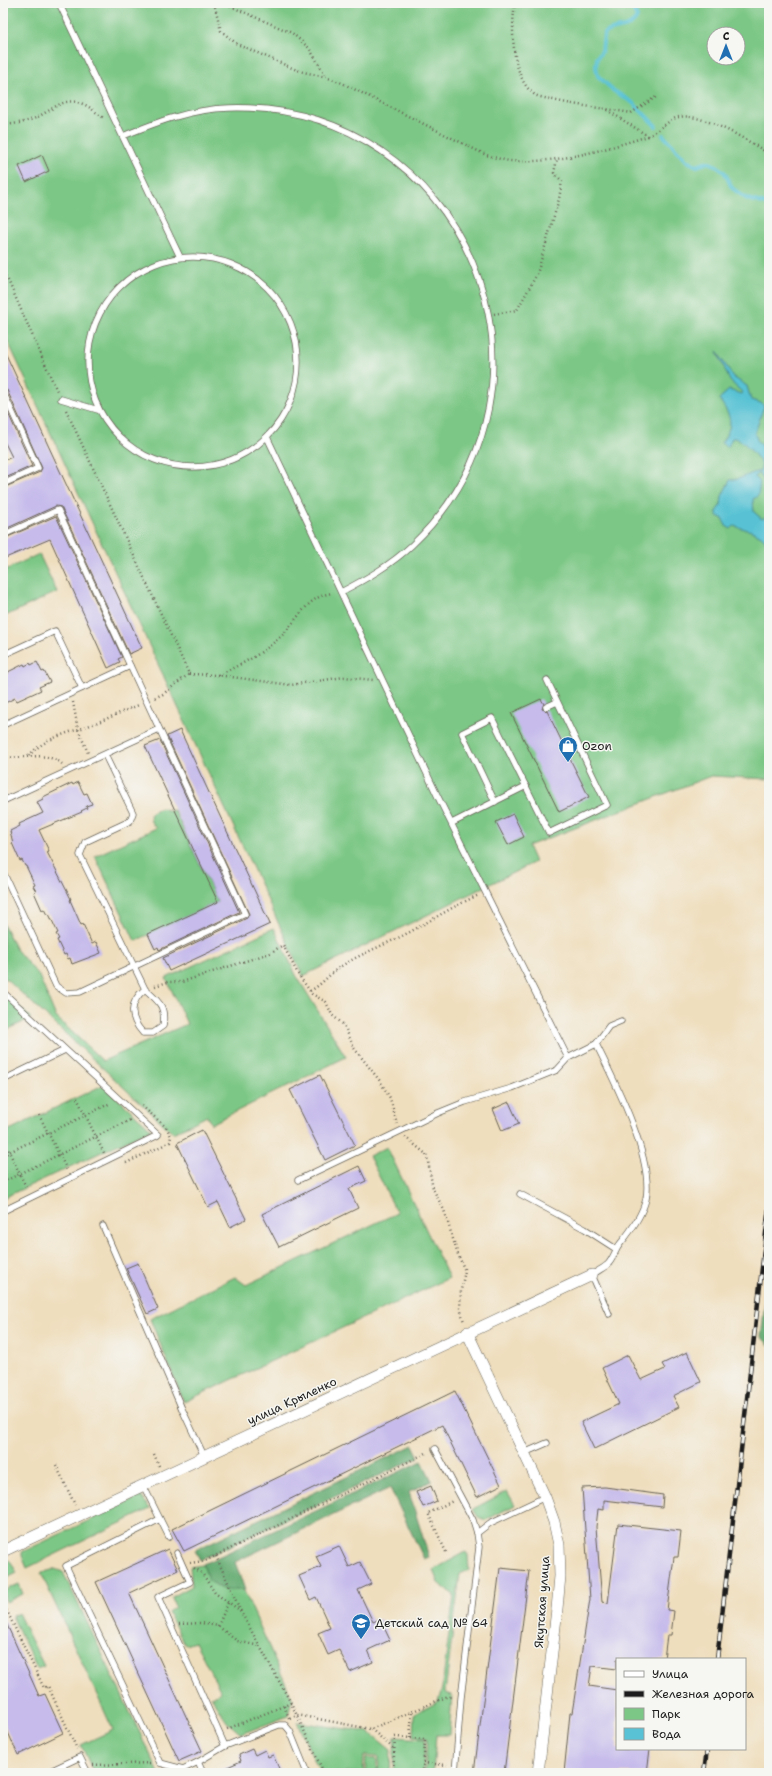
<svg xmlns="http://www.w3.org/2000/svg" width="772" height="1776" font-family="'Shantell Sans',sans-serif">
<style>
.green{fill:#7cc785;stroke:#4c7250;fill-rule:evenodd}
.forest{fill:#65ac72;stroke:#406447}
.water{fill:#59c2d4;stroke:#3a6f78}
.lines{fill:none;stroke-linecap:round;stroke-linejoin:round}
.stream{stroke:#59c2d4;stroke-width:4}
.building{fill:#c6bbeb}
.service-casing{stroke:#666054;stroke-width:7}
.minor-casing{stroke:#666054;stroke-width:12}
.path{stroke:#666054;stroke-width:2.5;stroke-dasharray:1 3;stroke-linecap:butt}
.service{stroke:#fff;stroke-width:5.5}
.minor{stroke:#fff;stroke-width:11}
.rail-casing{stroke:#1c1c1c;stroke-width:4.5}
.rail{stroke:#f6f6f2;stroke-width:3;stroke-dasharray:9;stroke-linecap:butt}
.labels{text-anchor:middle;stroke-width:3;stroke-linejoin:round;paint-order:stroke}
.poi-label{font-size:12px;fill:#1c1c1c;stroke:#f6f6f2;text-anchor:start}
.street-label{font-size:12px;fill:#1c1c1c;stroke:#f6f6f2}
</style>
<rect width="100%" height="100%" fill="#f6f6f2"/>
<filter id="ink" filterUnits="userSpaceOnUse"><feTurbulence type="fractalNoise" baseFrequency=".025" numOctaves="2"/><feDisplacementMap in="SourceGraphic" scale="8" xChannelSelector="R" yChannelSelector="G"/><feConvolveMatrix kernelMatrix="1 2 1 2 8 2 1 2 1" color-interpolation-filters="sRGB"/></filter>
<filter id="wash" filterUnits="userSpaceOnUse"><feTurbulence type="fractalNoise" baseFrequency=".012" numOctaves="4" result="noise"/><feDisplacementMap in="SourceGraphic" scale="16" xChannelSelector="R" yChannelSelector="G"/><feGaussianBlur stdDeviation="0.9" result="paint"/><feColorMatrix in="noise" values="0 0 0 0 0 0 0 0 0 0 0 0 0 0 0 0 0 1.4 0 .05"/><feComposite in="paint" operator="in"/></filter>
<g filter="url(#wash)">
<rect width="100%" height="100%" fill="#efdebd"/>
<!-- green -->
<g class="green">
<path d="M3 3H769V779L711 776 528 846 535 862 303 976 3 331ZM714 34H738V58H714Z"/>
<polygon points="39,554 57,592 3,617 3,571"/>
<polygon points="162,808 170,811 174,810 218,902 135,941 95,856 156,828 151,822 150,815 155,810"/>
<polygon points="3,923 15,948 39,976 56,1017 103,1061 187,1024 166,978 274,928 296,975 346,1057 211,1124 207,1116 173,1133 3,976"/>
<polygon points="3,992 31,1018 3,1032"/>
<polygon points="103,1085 151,1129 3,1198 3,1133"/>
<polygon points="387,1147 449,1278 184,1402 150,1319 235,1277 246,1285 397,1213 369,1156"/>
<polygon points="507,1491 515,1505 486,1520 478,1517 473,1509"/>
<polygon points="141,1496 150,1509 27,1568 22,1556 22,1552"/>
<polygon points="466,1552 468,1555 469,1570 460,1574 445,1693 452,1695 449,1735 436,1735 433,1773 425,1773 427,1738 413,1736 414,1714 438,1702 442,1688 454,1595 438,1583 433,1570"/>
<polygon points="8,1559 11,1562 17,1573 3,1580 3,1561"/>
<polygon points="227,1561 245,1593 293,1700 291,1703 288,1716 241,1734 227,1722 211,1697 221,1692 195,1642 185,1645 168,1612 175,1607 172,1597 192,1586 190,1567"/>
<polygon points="55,1569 63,1572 159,1773 94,1773 81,1745 113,1730 41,1573"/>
<polygon points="19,1584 23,1594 6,1602 3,1591"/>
<polygon points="18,1613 44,1666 37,1669 12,1616"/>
<polygon points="297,1722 369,1732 391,1750 390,1773 378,1773 379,1757 364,1756 363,1773 320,1773"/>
<polygon points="395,1737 425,1739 423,1773 393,1773"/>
<polygon points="366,1758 377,1759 376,1773 365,1773"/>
</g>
<!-- forest -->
<g class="forest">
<polygon points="768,1275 769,1275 769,1345 761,1337"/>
<polygon points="413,1445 419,1457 200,1560 195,1550"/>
<polygon points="422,1461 432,1481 409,1492 429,1557 424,1559 390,1488 235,1562 245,1590 224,1590 208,1580 203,1564"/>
</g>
<!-- water -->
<path class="water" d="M717 351 733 377 747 386 751 400 761 403 764 406 755 433 758 442 763 446 767 458V479H763L759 473 757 474 755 477 760 482 758 496 753 499 754 512 762 519 768 516 769 517V559C768 555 769 548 767 543 762 532 744 529 734 526L731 529 726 526 722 518 717 516V510L721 505 722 496 730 480C741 480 749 473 760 471L762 465C759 459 747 445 741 441 739 439 736 438 732 438L728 447 721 443C735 424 731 417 719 399L729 390 741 394 742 392 730 381Z"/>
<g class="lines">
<!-- stream -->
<g class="stream">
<path d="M636 3 634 11 637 17C631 31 614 25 604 34L602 51 597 58 596 67 598 76 614 91 632 102 656 126"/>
<polyline points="663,135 687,161 697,166 708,162 717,166 725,173 732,188 747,199 769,205"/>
</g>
</g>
<g id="blocks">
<!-- building -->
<g class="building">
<polygon points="42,155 49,171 26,182 19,166"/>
<polygon points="3,348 142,648 129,654 61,507 56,506 3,530 3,488 40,472 42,468 7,390 3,388"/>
<polygon points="3,402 32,466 3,479 3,461 12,457 3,439"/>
<polygon points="56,516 122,657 118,659 120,662 108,668 50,539 3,559 3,539"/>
<polygon points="37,662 42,672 44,671 50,682 39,687 41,690 17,701 15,698 3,704 3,676 8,674 8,672 24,664 25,666 30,663 31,665"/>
<polygon points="541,699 544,704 542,709 547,711 563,744 566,742 572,753 568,755 589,797 559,812 511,713"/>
<polygon points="180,730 270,924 169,971 163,958 247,918 249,914 167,736"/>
<polygon points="160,740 239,912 159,950 158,947 155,949 148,934 218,902 145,746"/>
<polygon points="78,782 84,794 87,793 92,804 86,806 87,808 81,811 82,812 39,830 49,851 47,852 71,899 70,900 81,925 83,924 92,944 96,942 101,953 72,964 70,958 68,959 66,954 64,955 57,940 59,939 56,934 58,933 49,914 47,915 44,909 42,910 34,892 36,891 33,886 35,885 26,866 25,866 22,860 20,861 12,843 13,843 10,831 20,826 19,824 43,813 37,802 43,799 43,797 72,783 73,785"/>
<polygon points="513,814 524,837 508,845 496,822"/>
<polygon points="320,1075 355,1145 325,1160 290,1090"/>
<polygon points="509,1102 519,1124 502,1131 493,1109"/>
<polygon points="202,1130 246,1219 230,1227 218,1202 208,1207 177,1143"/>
<polygon points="359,1166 366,1181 349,1189 358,1208 279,1247 262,1214"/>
<polygon points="138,1263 158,1309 147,1314 126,1268"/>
<polygon points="687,1352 701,1382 673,1396 679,1407 594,1449 581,1422 619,1404 602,1368 628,1355 641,1380 665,1369 662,1364"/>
<polygon points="455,1391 501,1485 477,1497 442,1425 184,1551 172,1529"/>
<polygon points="431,1486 437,1501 423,1507 416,1492"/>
<polygon points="605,1487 663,1495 662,1507 604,1500 604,1510 598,1509 596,1527 602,1602 608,1603 618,1524 681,1531 678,1557 674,1557 667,1610 674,1611 671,1635 667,1635 664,1659 617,1659 617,1669 592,1666 589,1686 617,1690 617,1749 650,1749 647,1773 564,1773 570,1713 572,1713 590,1599 582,1488"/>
<polygon points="339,1546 349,1567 360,1562 371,1584 358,1590 373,1622 380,1619 390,1640 368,1650 373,1662 350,1672 339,1650 328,1655 318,1633 330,1628 316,1597 310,1600 299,1576 321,1567 316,1556"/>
<polygon points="168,1549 178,1570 129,1593 202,1751 179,1761 96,1582"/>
<polygon points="500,1568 529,1571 504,1773 474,1773"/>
<polygon points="3,1616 39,1696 45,1694 63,1733 18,1755 3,1721"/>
<polygon points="252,1749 255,1755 265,1750 268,1757 273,1755 281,1773 214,1773 241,1761 239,1755"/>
</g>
</g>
</g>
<g filter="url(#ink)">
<use href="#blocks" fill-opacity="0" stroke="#666054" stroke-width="1"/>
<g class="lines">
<!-- service casing -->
<g class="service-casing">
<g id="service">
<polyline points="59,3 180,257"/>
<path d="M123 136C157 122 191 109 229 108 464 101 583 383 412 545 391 565 366 579 341 592"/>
<circle cx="193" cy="362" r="105"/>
<polyline points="3,392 38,468 3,484"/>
<polyline points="61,399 98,410"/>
<polyline points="267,437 438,797 568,1058"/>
<polyline points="3,535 58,510 245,914 80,992 66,993 56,986 3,872"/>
<polyline points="3,655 55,631 82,688"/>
<polyline points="546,707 557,702"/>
<polyline points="3,725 130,666"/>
<path d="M105 755 133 813 130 821 85 842 80 855 145 989C159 1002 166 1006 163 1026L153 1033H143C129 1018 129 1002 145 989"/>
<polyline points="3,801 159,729"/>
<polyline points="495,802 462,733 492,718 549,833 607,805 547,680"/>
<polyline points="452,823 526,786"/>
<polyline points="3,992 158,1135 3,1211"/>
<path d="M596 1044C615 1082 654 1158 646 1199 642 1216 630 1232 620 1244 615 1250 614 1257 609 1263 606 1267 597 1271 592 1275L609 1314"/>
<polyline points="3,1080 65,1050"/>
<polyline points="298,1180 438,1113 465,1102 512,1088 557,1070 568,1058 596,1044 609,1026 621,1021"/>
<polyline points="520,1194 585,1229 616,1249"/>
<polyline points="103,1226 182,1409 204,1456"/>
<polyline points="435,1449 473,1520 477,1533"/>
<polyline points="524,1453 547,1443"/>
<polyline points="143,1485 169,1537"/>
<polyline points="160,1519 66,1566 160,1763 183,1769 198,1762"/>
<polyline points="177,1553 190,1582 158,1597 225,1746 279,1725 285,1725 290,1731 307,1773"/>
<polyline points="46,1773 80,1757 88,1773"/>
<polyline points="203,1773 198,1762 225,1746"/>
<polyline points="455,1773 461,1698 479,1547 477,1533 490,1523 545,1497"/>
</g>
</g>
<!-- minor casing -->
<g class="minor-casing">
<g id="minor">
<polyline points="467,1332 545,1497 554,1522 559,1545 560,1576 557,1609 538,1773"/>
<polyline points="3,1551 592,1275"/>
</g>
</g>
<!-- path -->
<g class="path">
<path d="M214 3 221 31 237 44 299 71 326 77 342 83 486 155C494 157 502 160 510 161 556 164 604 150 648 136"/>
<polyline points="223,3 292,33 309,48 326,76"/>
<path d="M515 3C511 29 511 78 535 95 539 97 545 98 549 99 576 106 604 108 631 113L656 97"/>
<path d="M607 110 648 136C659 131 669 119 679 117 701 112 751 142 769 154"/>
<path d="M3 125C13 124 23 123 33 119 51 112 63 95 83 104 91 107 97 114 104 118"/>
<polyline points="3,269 57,391"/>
<polyline points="494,314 517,310 537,274 559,199 562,181 554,173 557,159"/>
<polyline points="66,410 189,674 163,694 154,698"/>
<polyline points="189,674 217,675 291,685 344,677 373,680"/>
<path d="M218 675C242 664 261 655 280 637 298 621 306 596 333 593"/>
<polyline points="73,702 78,729 88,753"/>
<path d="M29 756C45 736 75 732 98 722 112 717 125 710 139 705"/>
<path d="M3 757C22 760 46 750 62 764"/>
<polyline points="3,979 8,984"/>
<polyline points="155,986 168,982 182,982 270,953 283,945 298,974 312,994 326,1002 332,1015 344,1025 354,1048 380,1081 390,1098 397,1124"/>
<path d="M310 991C323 984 331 972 343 965 361 954 379 947 398 938 425 925 450 907 479 895"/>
<polyline points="77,1098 104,1153"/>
<polyline points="39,1115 67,1170"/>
<polyline points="405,1137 426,1154 428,1161 433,1189 444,1210 457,1252 465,1271 461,1290 460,1308 464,1322"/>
<polyline points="3,1139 27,1189"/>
<polyline points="3,1155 111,1103"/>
<polyline points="126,1163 170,1142 171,1136 166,1127 142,1106"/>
<polyline points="3,1182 130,1120"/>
<polyline points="154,1454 159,1466"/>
<polyline points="56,1465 75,1505"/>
<polyline points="446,1552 428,1513 453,1501"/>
<polyline points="216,1556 241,1612 291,1703 324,1773"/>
<polyline points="190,1563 205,1561 428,1452"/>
<polyline points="194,1568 202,1573 215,1593 241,1611"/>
<polyline points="3,1603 44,1688 48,1686 77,1749"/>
<polyline points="179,1624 201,1623 218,1626 237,1641 260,1646"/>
<polyline points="218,1626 228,1603"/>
<polyline points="284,1706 289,1718"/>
<polyline points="290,1718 297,1715 371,1729 446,1697 452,1697"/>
<polyline points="227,1729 291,1703"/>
<polyline points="371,1729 394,1749"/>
<polyline points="410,1738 412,1711"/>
<polyline points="423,1763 447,1765"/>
<polyline points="93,1765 152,1763"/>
<polyline points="353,1773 357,1771 360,1773"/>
<polyline points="393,1773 395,1737 425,1739 423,1773"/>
</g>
<!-- service -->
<use href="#service" class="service"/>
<!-- minor -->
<use href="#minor" class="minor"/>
<!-- rail casing -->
<g class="rail-casing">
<g id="rail">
<polyline points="717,1659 769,1207"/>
<polyline points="704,1773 707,1749"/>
</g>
</g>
<!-- rail -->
<use href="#rail" class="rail"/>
</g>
</g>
<!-- icons -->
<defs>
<g id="shop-pin" transform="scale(1)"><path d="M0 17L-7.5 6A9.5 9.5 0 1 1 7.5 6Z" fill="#1f6fb2" stroke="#f6f6f2"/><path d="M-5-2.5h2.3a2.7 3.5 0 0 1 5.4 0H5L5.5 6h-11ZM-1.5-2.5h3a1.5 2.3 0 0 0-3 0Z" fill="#fff"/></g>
<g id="school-pin" transform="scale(1)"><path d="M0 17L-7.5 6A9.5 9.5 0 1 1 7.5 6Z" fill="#1f6fb2" stroke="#f6f6f2"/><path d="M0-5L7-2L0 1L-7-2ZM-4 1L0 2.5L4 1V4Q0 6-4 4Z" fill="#fff"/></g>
</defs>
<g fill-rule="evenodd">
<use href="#shop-pin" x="568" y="746"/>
<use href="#school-pin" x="361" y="1623"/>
</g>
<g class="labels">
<!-- poi labels -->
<g class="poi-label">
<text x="582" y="750">Ozon</text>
<text x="375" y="1627">Детский сад № 64</text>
</g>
<!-- street labels -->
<g class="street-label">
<text transform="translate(292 1401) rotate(-25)" y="4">улица Крыленко</text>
<text transform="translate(542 1602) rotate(-86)" y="4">Якутская улица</text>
</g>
</g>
<!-- margin -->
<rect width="772" height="1776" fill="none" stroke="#f6f6f2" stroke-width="16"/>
<!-- legend -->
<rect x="616" y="1658" width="130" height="92" fill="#f6f6f2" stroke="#9f9f9c"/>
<rect x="624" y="1671" width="20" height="6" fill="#ffffff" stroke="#9f9f9c"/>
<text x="652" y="1678" font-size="12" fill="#1c1c1c">Улица</text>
<rect x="624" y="1691" width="20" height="6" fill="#1c1c1c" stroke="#9f9f9c"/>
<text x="652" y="1698" font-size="12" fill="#1c1c1c">Железная дорога</text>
<rect x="624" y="1708" width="20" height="12" fill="#7cc785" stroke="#9f9f9c"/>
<text x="652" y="1718" font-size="12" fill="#1c1c1c">Парк</text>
<rect x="624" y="1728" width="20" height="12" fill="#59c2d4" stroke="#9f9f9c"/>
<text x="652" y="1738" font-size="12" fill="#1c1c1c">Вода</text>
<!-- north arrow -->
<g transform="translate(726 46)"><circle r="19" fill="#f6f6f2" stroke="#9f9f9c"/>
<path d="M0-3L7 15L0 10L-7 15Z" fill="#1f6fb2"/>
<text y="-6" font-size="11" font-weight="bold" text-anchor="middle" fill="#1c1c1c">С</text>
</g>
</svg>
